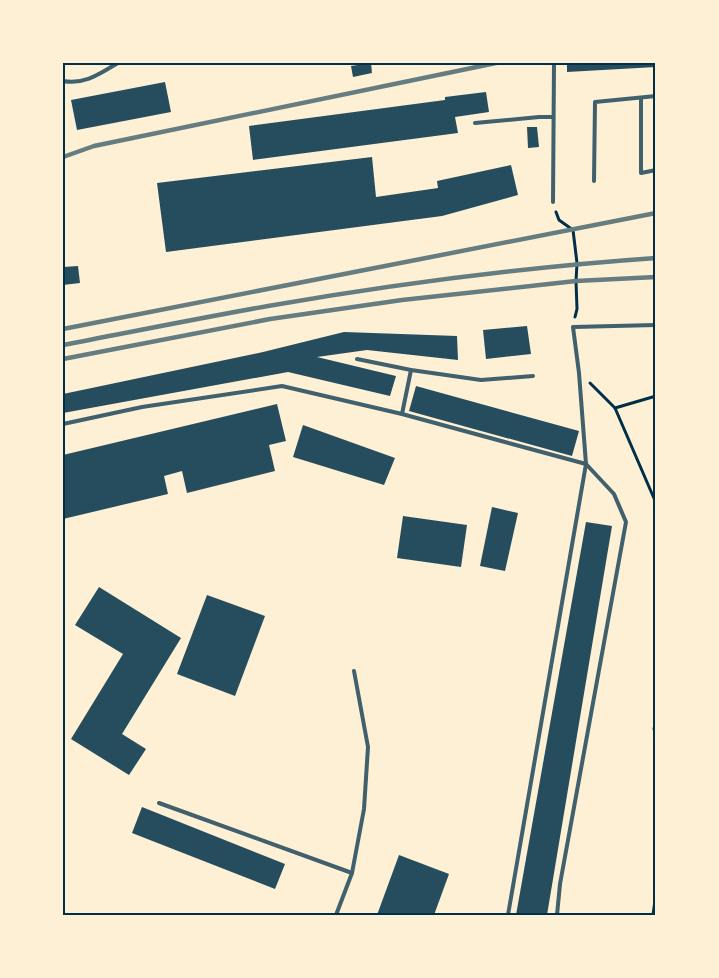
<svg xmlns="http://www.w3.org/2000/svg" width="719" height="978" font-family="'Exo 2',sans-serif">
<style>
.building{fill:#264d5e}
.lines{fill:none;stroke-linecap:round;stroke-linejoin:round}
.path{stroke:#003049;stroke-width:3}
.service{stroke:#3f606c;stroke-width:4}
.rail{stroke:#657d81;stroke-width:4.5}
.neatline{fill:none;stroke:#003049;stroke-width:2}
</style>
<rect width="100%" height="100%" fill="#fdf0d5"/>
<!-- building -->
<g class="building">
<polygon points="371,63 372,73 353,77 351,66"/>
<polygon points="567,63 656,63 656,67 567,72"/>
<polygon points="165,82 171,112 77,130 71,100"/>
<polygon points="486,92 489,112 455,117 458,133 253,160 249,126 445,100 445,97"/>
<polygon points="527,127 537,127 539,147 528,148"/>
<polygon points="372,157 376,197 438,188 437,181 511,165 518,195 442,216 166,252 157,183"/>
<polygon points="78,266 80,283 63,285 63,267"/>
<polygon points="527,326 531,354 486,359 483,330"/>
<polygon points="344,332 457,336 458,360 367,350 317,357 396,376 390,396 288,372 63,413 63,394 263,352"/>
<polygon points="416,386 579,431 572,456 409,411"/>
<polygon points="277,404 286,441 269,445 275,471 187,493 182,471 164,476 168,494 63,519 63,455"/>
<polygon points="303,425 395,458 384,485 293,457"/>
<polygon points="492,507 518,513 505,571 480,566"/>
<polygon points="403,516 467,525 461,567 397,558"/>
<polygon points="586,522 612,526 547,915 516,915"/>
<polygon points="99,587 181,638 122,734 146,749 129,775 71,739 123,654 75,625"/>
<polygon points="207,595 265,616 235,696 177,674"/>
<polygon points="142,807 285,864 275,889 132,833"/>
<polygon points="399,855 449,874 434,915 377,915"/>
</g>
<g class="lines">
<!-- path -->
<g class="path">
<polyline points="556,212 559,220 573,230 577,263 576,281 577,309 575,317"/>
<polyline points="590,383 615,408 656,503"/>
<polyline points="615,408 656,396"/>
<polyline points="656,720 654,729 656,729"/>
<polyline points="653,915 656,893"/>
</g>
<!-- service -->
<g class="service">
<path d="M63 81C85 85 99 74 118 63"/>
<polyline points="641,98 641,173 656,170"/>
<polyline points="475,123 539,117 553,117"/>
<polyline points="594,181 595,102 656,96"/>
<polyline points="553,202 554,63"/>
<polyline points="357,359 411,370 481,380 533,376"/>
<polyline points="402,414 411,370"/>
<polyline points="63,424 142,407 282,386 402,414 586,464 614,494 626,522 560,884 557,915"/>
<polyline points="159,803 352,873"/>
<polyline points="336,915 352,873 364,809 368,747 354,671"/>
<polyline points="508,915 586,464 579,373 573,327 656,325"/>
</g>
<!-- rail -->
<g class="rail">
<polyline points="63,157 94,146 496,63"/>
<polyline points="63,329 656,213"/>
<path d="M63 345C131 332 200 318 268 306 395 284 527 267 656 258"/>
<polyline points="63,359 270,319 402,300 576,281 656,277"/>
</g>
</g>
<!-- border -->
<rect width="719" height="978" fill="none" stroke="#fdf0d5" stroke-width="129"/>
<rect x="64" y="64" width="590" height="850" class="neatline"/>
</svg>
